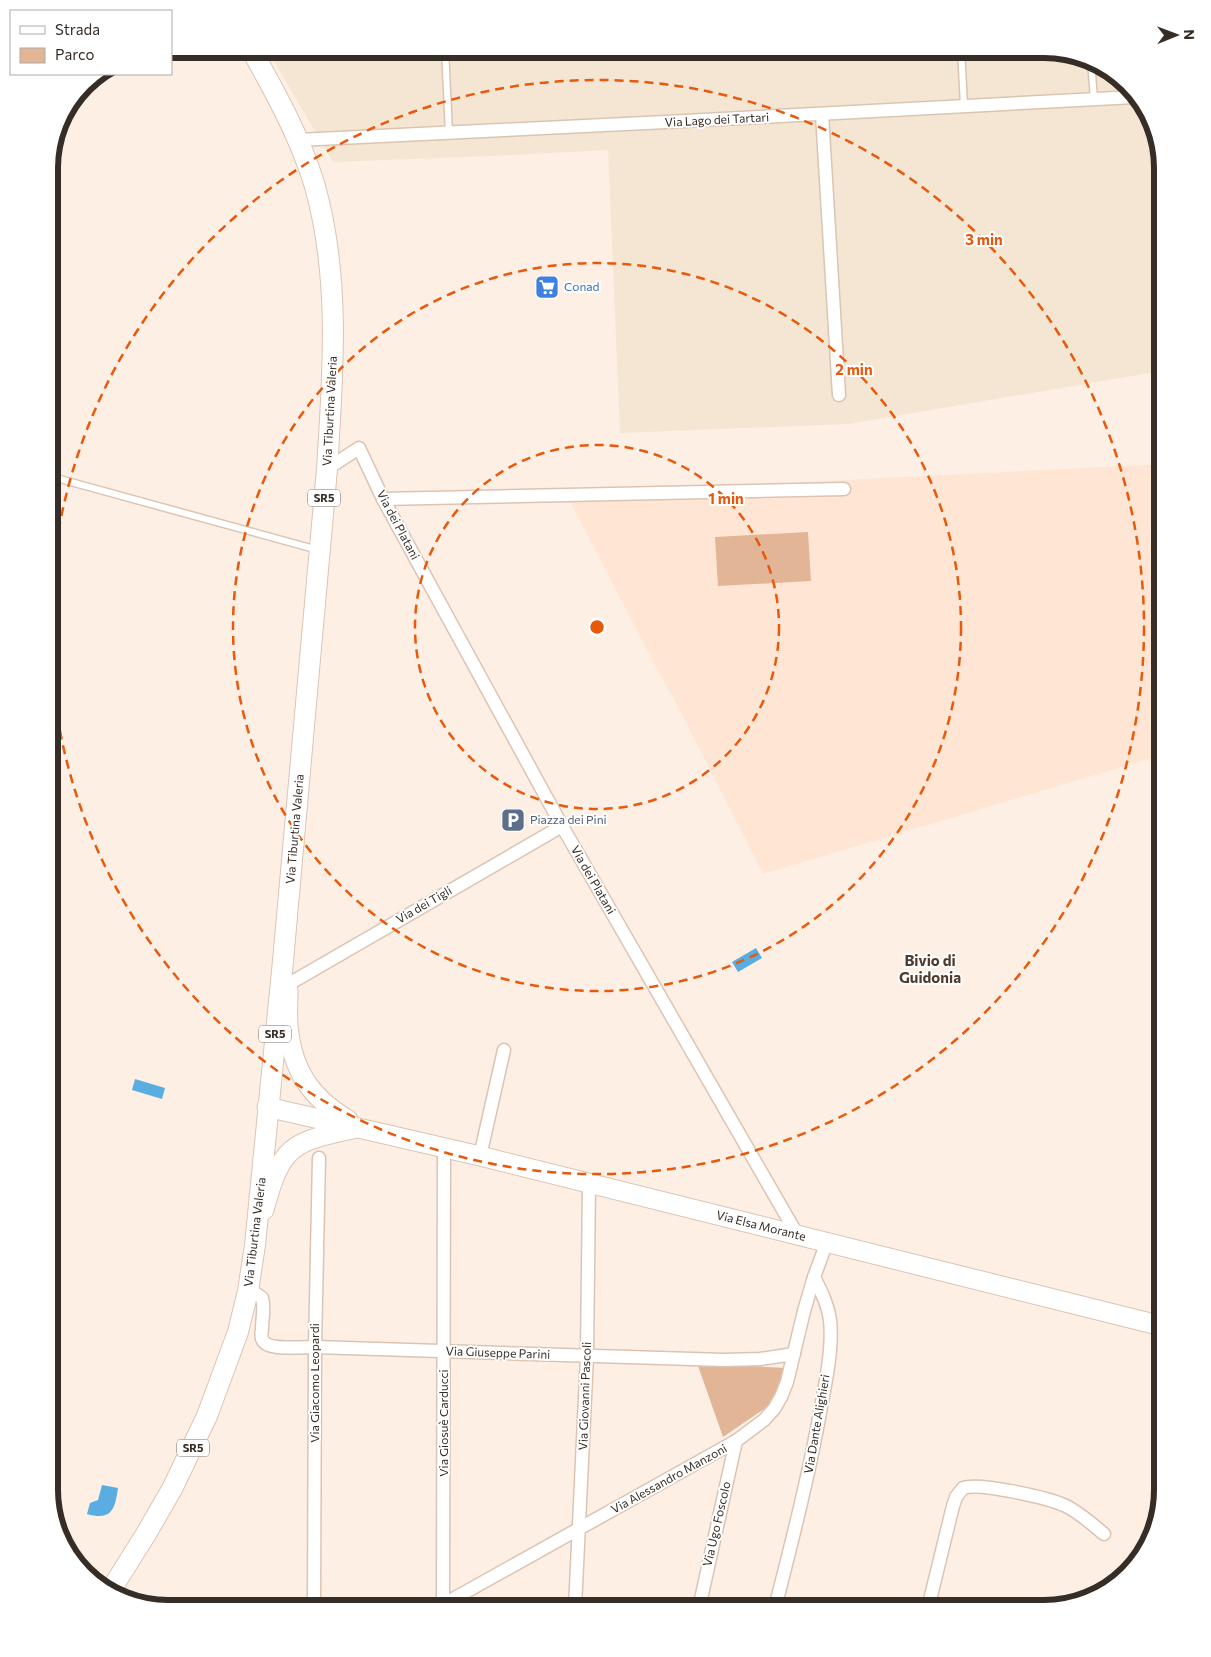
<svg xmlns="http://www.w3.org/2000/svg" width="1211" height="1657" font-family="Commissioner,sans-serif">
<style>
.commercial{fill:#f4e6d2}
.built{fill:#ffe6d4}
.green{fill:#e1b595}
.water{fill:#59ade1}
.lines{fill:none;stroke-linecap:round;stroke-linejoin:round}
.lane-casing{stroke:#dcc4b3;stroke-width:9}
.street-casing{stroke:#dcc4b3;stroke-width:15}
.secondary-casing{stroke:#dcc4b3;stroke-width:21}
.primary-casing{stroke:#dcc4b3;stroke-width:22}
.lane{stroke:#fff;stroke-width:6}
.street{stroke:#fff;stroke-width:12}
.secondary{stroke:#fff;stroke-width:19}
.primary{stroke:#fff;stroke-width:20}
.ring{fill:none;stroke:#e8590c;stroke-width:2.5;stroke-dasharray:9 6}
.labels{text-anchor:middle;stroke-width:4;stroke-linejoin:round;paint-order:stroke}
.shield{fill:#fff;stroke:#726c67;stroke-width:1}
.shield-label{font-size:11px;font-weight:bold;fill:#362d26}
.street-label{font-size:12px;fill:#362d26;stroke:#fff}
.shop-label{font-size:12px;fill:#366cbe;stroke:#fff;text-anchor:start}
.service-label{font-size:12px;fill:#4e5e75;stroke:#fff;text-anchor:start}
.quarter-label{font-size:15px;font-weight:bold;fill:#503c2e;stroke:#fff}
.rim{fill:none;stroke:#362d26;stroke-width:6}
.centre{fill:#e8590c;stroke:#fff;stroke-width:2.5}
.ring-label{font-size:15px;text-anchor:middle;font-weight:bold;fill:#e8590c;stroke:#fff;stroke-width:4;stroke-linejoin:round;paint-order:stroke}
</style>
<rect width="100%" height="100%" fill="#feefe4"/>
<!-- commercial -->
<polygon class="commercial" points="267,49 1051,49 1103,65 1146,108 1162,167 1162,371 848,424 620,433 608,150 493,156 333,162"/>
<!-- built -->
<polygon class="built" points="1162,464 1162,755 763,874 676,703 659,673 566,494"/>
<!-- green -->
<g class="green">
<polygon points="808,532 811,581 718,586 715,537"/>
<polygon points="697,1363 786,1368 779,1389 770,1405 723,1437"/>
</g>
<!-- water -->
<g class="water">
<polygon points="756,948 762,958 738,972 732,962"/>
<polygon points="135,1079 165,1088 162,1099 132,1090"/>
<path d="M102 1485 118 1488C115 1509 112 1521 87 1514L90 1503 98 1500Z"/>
</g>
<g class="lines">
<!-- lane casing -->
<g class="lane-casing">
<g id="lane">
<polyline points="445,49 449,133"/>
<polyline points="961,49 964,106"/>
<polyline points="1091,61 1094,99"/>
<polyline points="49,476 318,550"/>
<polyline points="49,707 52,708"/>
</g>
</g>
<!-- street casing -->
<g class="street-casing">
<g id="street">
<polyline points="822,114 839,395"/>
<polyline points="298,140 666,122 1135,97"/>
<polyline points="327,469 359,448 383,499 562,826 798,1236"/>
<polyline points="383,499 844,489"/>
<polyline points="287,985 562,826"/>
<polyline points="480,1156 504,1050"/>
<path d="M248 1291 255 1293 262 1298C265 1308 262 1318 262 1329 261 1334 261 1340 265 1343 273 1350 304 1347 315 1347L724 1360 760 1359 794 1354"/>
<polyline points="314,1608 315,1347 319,1158"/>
<polyline points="437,1608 736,1441 764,1420 774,1409 781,1397 787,1382 804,1311 814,1277"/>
<polyline points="443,1608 444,1147"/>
<polyline points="575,1608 587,1356 589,1183"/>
<polyline points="699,1608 736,1441"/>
<path d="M775 1608C792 1541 809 1475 821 1407 826 1381 833 1347 830 1320 828 1305 821 1291 814 1277L827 1242"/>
<path d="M928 1608 953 1506 956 1497 963 1488C979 1482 1050 1498 1066 1506 1080 1513 1092 1524 1104 1534"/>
</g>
</g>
<!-- secondary casing -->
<g class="secondary-casing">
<g id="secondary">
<path d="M288 990C288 1002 287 1014 288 1025 292 1070 310 1097 348 1120"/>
<polyline points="267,1107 480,1156 1162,1326"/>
<path d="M264 1210C281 1147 290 1142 353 1129"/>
</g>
</g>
<!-- primary casing -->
<g class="primary-casing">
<path id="primary" d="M109 1593 146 1534 172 1489 207 1416 238 1332 248 1291 255 1245 283 961 327 469C333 374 341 276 314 183 299 135 275 92 251 49"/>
</g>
<!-- lane -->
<use href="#lane" class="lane"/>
<!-- street -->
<use href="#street" class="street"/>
<!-- secondary -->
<use href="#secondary" class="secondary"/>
<!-- primary -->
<use href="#primary" class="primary"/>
</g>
<!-- distance rings -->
<g class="ring">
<circle cx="597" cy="627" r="182"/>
<circle cx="597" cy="627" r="364"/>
<circle cx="597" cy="627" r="547"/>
</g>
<!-- icons -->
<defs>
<g id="supermarket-square" transform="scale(1.25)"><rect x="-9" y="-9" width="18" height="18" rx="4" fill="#3f7fe0" stroke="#fff"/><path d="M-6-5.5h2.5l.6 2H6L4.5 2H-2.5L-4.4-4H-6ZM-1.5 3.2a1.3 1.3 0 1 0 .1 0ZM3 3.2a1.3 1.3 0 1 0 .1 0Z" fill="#fff"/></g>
<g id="parking-square" transform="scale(1.25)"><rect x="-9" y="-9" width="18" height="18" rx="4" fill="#5c6f8a" stroke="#fff"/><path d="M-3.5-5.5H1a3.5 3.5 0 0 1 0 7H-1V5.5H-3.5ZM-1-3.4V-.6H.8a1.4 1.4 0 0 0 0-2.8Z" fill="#fff"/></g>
</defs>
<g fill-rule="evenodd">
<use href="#supermarket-square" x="547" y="287"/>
<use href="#parking-square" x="513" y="820"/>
</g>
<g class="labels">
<!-- shield labels -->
<g class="shield">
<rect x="308" y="489.5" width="32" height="17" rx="4"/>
<rect x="259" y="1025.5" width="32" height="17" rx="4"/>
<rect x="177" y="1439.5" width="32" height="17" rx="4"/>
</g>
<g class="shield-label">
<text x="324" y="502">SR5</text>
<text x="275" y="1038">SR5</text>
<text x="193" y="1452">SR5</text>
</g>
<!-- street labels -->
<g class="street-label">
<text transform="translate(717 120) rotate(-3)" y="4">Via Lago dei Tartari</text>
<text transform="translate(330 411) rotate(-87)" y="4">Via Tiburtina Valeria</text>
<text transform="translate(398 525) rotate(62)" y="4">Via dei Platani</text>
<text transform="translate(295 829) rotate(-85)" y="4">Via Tiburtina Valeria</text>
<text transform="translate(593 880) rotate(60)" y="4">Via dei Platani</text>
<text transform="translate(424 905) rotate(-30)" y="4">Via dei Tigli</text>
<text transform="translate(761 1226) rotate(14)" y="4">Via Elsa Morante</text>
<text transform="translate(255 1232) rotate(-83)" y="4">Via Tiburtina Valeria</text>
<text transform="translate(498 1353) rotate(2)" y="4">Via Giuseppe Parini</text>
<text transform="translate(315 1383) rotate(-90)" y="4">Via Giacomo Leopardi</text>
<text transform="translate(585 1396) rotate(-88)" y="4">Via Giovanni Pascoli</text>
<text transform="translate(444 1423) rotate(-90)" y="4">Via Giosuè Carducci</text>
<text transform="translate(817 1424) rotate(-80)" y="4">Via Dante Alighieri</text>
<text transform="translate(669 1479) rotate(-29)" y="4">Via Alessandro Manzoni</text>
<text transform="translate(717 1524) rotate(-77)" y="4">Via Ugo Foscolo</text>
</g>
<!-- shop labels -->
<g class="shop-label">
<text x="564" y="291">Conad</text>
</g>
<!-- service labels -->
<g class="service-label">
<text x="530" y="824">Piazza dei Pini</text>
</g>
<!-- quarter labels -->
<g class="quarter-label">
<text x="930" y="966">Bivio di<tspan x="930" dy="17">Guidonia</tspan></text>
</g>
</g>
<!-- crop -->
<path d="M0 0H1211V1657H0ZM168 58H1044A110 110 0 0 1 1154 168V1490A110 110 0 0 1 1044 1600H168A110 110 0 0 1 58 1490V168A110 110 0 0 1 168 58Z" fill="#fff" fill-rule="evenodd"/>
<path class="rim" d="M168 58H1044A110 110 0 0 1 1154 168V1490A110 110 0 0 1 1044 1600H168A110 110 0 0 1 58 1490V168A110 110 0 0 1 168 58Z"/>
<circle cx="597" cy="627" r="8" class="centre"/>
<g class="ring-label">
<text x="984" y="245">3 min</text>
<text x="854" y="375">2 min</text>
<text x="726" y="504">1 min</text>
</g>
<!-- legend -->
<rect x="10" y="10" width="162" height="65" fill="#ffffff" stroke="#afaba8"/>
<rect x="20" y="26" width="25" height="8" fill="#ffffff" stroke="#afaba8"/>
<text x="55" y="35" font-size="15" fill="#362d26">Strada</text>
<rect x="20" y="48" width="25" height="15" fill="#e1b595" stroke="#afaba8"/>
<text x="55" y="60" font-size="15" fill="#362d26">Parco</text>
<!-- north arrow -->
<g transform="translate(1176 35) rotate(89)" stroke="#ffffff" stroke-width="4" paint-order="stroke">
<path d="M0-4L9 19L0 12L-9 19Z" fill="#362d26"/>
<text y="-8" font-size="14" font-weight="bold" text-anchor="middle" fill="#362d26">N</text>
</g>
</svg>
